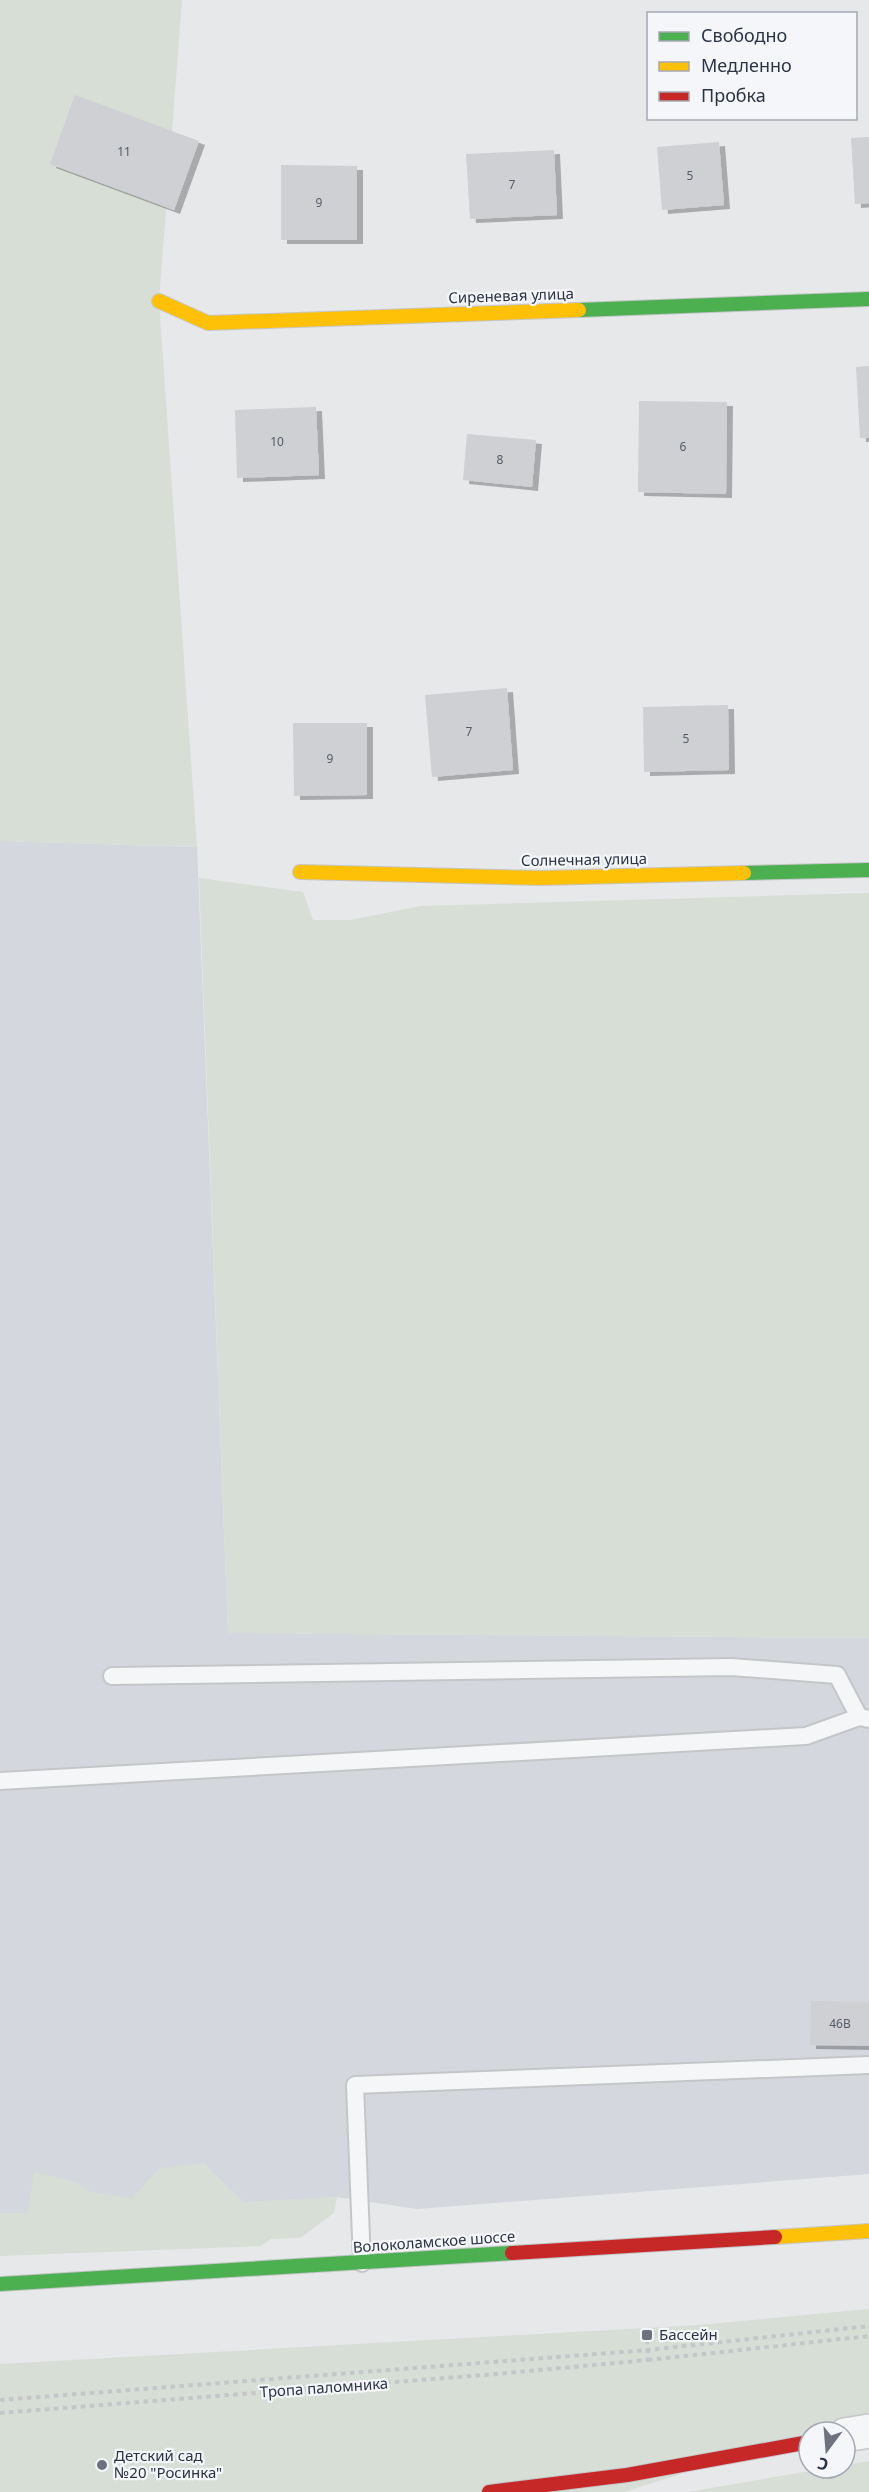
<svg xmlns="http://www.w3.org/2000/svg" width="869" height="2492" font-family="'Noto Sans',sans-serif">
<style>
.built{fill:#d4d7dd}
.green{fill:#d6ded6}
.building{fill:#ced0d3;filter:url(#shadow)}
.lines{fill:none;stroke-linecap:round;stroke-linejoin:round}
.lane-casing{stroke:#c4c6c8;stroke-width:20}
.street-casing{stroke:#c4c6c8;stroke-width:36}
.fast-casing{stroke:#c4c6c8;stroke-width:16}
.slow-casing{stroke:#c4c6c8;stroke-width:16}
.jam-casing{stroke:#c4c6c8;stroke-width:16}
.path{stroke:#c5c6ca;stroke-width:4;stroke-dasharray:4.5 4.5;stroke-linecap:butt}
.lane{stroke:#f5f6f7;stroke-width:16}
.street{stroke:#f5f6f7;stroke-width:33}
.fast{stroke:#4caf50;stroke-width:14}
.slow{stroke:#ffc107;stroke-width:14}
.jam{stroke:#c62828;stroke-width:14}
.poi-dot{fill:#6c737f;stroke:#f4f6f9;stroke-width:2}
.labels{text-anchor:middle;stroke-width:4.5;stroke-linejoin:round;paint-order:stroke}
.number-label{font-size:12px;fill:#545c69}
.street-label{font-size:15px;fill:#2b3445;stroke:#f4f6f9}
.poi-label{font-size:15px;fill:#2b3445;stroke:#f4f6f9;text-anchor:start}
</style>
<defs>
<filter id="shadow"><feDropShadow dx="6" dy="4" stdDeviation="0" flood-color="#0004"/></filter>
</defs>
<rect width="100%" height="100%" fill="#e6e8ea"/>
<!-- built -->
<polygon class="built" points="0,841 197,847 228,1633 869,1638 869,2174 417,2209 337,2197 0,2216"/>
<!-- green -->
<g class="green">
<polygon points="0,0 182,0 159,301 197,847 0,841"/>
<polygon points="199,878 303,892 313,920 350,920 421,906 869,893 869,1638 228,1633"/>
<polygon points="204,2163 244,2202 337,2197 334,2213 300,2238 271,2239 261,2246 0,2256 0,2213 28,2213 34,2172 74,2181 90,2192 132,2198 160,2168"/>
<polygon points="869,2309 869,2423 814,2432 624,2492 0,2492 0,2364 699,2325"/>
<polygon points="869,2461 869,2492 688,2492 827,2468 845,2468 845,2465"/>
</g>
<!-- building -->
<g class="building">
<polygon points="75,95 199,141 174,210 50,164"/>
<polygon points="869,137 869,203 855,204 851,138"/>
<polygon points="719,142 724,205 662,210 657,147"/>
<polygon points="554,150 557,215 470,219 466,154"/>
<polygon points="281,165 357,166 357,240 281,240"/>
<polygon points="869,366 869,438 860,438 856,367"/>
<polygon points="639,401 727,402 726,494 638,492"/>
<polygon points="316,407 319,475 237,478 235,410"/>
<polygon points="467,434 536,440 532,487 463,480"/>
<polygon points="507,688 513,770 432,777 425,695"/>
<polygon points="728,705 729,770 644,772 643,707"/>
<polygon points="293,723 367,723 367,795 294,796"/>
<polygon points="811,2001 869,2002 869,2046 810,2045"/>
</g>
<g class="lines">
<!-- lane casing -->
<g class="lane-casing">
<g id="lane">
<polyline points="112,1676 731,1667 837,1675 859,1717"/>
<polyline points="0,1781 806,1736 859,1717 869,1719"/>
<polyline points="362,2263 355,2085 869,2065"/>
</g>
</g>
<!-- street casing -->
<g class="street-casing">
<polyline id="street" points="845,2435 869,2431"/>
</g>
<!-- fast casing -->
<g class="fast-casing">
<g id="fast">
<polyline points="579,310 869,299"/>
<polyline points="744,873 869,870"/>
<polyline points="0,2284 512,2253"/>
</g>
</g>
<!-- slow casing -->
<g class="slow-casing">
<g id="slow">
<polyline points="159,301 208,323 579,310"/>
<polyline points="300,872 541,878 744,873"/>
<polyline points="775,2237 869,2231"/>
</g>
</g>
<!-- jam casing -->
<g class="jam-casing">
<g id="jam">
<polyline points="512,2253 775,2237"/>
<polyline points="489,2492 627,2475 809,2442"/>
</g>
</g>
<!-- path -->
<g class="path">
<polyline points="648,2360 869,2336"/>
<polyline points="0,2400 648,2350 869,2326"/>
<polyline points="0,2413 496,2374 648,2360 647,2335"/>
</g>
<!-- lane -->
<use href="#lane" class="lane"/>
<!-- street -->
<use href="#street" class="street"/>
<!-- fast -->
<use href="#fast" class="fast"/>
<!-- slow -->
<use href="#slow" class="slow"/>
<!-- jam -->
<use href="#jam" class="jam"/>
</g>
<!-- markers -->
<g class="poi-dot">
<rect x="641" y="2329" width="12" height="12" rx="3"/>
<circle cx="102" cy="2465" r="6"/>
</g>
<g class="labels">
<!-- number labels -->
<g class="number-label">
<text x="124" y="156">11</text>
<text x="690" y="180">5</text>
<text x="512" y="189">7</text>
<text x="319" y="207">9</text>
<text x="277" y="446">10</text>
<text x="683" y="451">6</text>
<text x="500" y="464">8</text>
<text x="469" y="736">7</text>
<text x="686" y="743">5</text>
<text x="330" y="763">9</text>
<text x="840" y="2028">46В</text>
</g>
<!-- street labels -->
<g class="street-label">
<text transform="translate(511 296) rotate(-2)" y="5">Сиреневая улица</text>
<text transform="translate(584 860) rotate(-1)" y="5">Солнечная улица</text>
<text transform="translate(434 2242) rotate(-4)" y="5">Волоколамское шоссе</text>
<text transform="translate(324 2388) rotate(-4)" y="5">Тропа паломника</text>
</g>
<!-- poi labels -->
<g class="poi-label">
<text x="659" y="2340">Бассейн</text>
<text x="114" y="2461">Детский сад<tspan x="114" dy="17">№20 "Росинка"</tspan></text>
</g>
</g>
<!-- legend -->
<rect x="647" y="12" width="210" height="108" fill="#f4f6f9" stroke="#a4a8b1" stroke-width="1.5"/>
<rect x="659" y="32" width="30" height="9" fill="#4caf50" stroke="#a4a8b1" stroke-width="1.5"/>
<text x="701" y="42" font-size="18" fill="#2b3445">Свободно</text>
<rect x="659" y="62" width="30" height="9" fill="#ffc107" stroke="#a4a8b1" stroke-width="1.5"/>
<text x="701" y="72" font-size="18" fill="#2b3445">Медленно</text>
<rect x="659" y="92" width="30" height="9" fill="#c62828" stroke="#a4a8b1" stroke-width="1.5"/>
<text x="701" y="102" font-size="18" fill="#2b3445">Пробка</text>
<!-- north arrow -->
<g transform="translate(827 2450) rotate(196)"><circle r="28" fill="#f4f6f9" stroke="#a4a8b1" stroke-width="1.5"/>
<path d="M0-4.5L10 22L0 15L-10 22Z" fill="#6c737f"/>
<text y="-9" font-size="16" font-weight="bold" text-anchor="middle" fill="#2b3445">С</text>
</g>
</svg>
